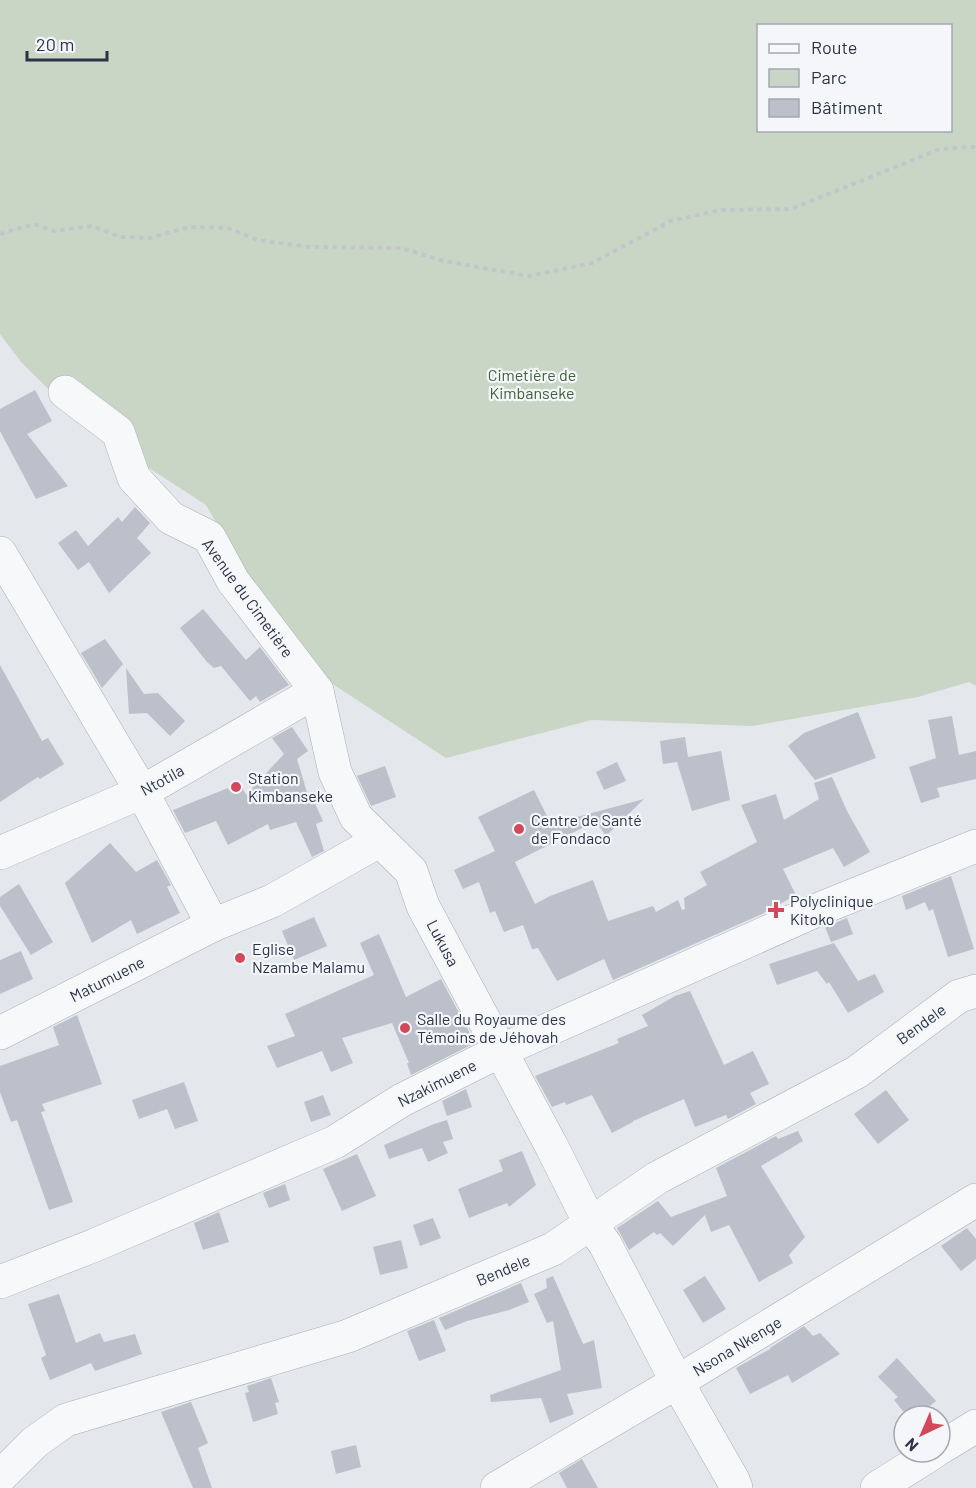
<svg xmlns="http://www.w3.org/2000/svg" width="976" height="1488" font-family="Barlow,sans-serif">
<style>
.green{fill:#c9d6c5;fill-rule:evenodd}
.building{fill:#bbc0ca}
.lines{fill:none;stroke-linecap:round;stroke-linejoin:round}
.minor-casing{stroke:#a9aeb7;stroke-width:34}
.path{stroke:#c2c5cb;stroke-width:4;stroke-dasharray:4.5 4.5;stroke-linecap:butt}
.minor{stroke:#f7f8fa;stroke-width:33}
.poi-dot{fill:#d1495b;stroke:#f4f6f9;stroke-width:2}
.labels{text-anchor:middle;stroke-width:4.5;stroke-linejoin:round;paint-order:stroke}
.park-label{font-size:16px;fill:#3f6138;stroke:#f4f6f9}
.street-label{font-size:16px;fill:#2b3445;stroke:#f4f6f9}
.poi-label{font-size:16px;fill:#2b3445;stroke:#f4f6f9;text-anchor:start}
</style>
<rect width="100%" height="100%" fill="#e4e7ec"/>
<!-- green -->
<path class="green" d="M0 0H976V686L969 682 918 697 752 726 592 720 446 758 334 685 266 606 206 505 89 429 21 362 0 334ZM758 26H950V130H758Z"/>
<!-- building -->
<g class="building">
<polygon points="35,390 52,421 27,434 68,486 36,499 0,431 0,409"/>
<polygon points="135,507 150,523 137,538 151,553 109,593 89,562 78,570 58,543 76,530 88,546 118,517 122,522"/>
<polygon points="203,609 246,660 260,647 289,685 260,702 256,696 250,701 221,666 214,668 207,662 180,628"/>
<polygon points="105,639 123,664 102,688 81,653"/>
<polygon points="0,665 42,741 48,738 64,764 40,779 38,777 0,802"/>
<polygon points="126,668 144,694 158,693 185,721 170,736 147,713 129,714"/>
<polygon points="858,712 876,758 815,780 788,746 804,733"/>
<polygon points="952,716 959,755 976,751 976,779 937,788 940,797 921,803 909,767 936,758 928,720"/>
<polygon points="292,727 308,751 297,759 309,799 312,797 323,821 316,824 324,851 312,857 296,822 270,830 268,824 228,845 216,821 185,833 173,810 228,788 229,790 241,785 246,795 284,754 272,738"/>
<polygon points="685,737 688,757 721,751 730,800 692,811 677,762 663,764 660,741"/>
<polygon points="617,762 626,781 604,790 596,772"/>
<polygon points="385,766 396,797 371,806 357,776"/>
<polygon points="832,777 847,811 870,852 844,867 833,848 783,869 796,895 762,914 613,980 604,959 557,981 538,948 532,949 523,925 504,932 495,911 490,913 479,882 463,889 454,870 495,851 478,817 534,790 551,824 644,799 606,836 596,821 515,862 535,904 550,896 593,880 608,921 653,906 656,912 678,900 682,910 685,909 684,898 707,885 700,872 757,842 741,805 776,794 784,820 819,799 814,783"/>
<polygon points="110,843 136,872 157,860 171,885 167,887 180,913 137,934 131,920 92,943 65,883"/>
<polygon points="951,876 974,949 948,957 933,909 929,911 925,902 906,910 902,896"/>
<polygon points="19,884 53,942 31,955 0,906 0,897"/>
<polygon points="314,917 327,946 294,960 282,931"/>
<polygon points="847,918 853,934 831,942 825,927"/>
<polygon points="379,934 406,997 441,979 475,1043 411,1075 407,1063 409,1063 392,1023 342,1038 353,1063 331,1072 322,1051 277,1068 267,1046 295,1036 285,1014 374,975 360,943"/>
<polygon points="834,943 858,981 875,974 884,992 848,1013 829,982 827,984 817,971 777,985 769,964"/>
<polygon points="21,951 33,979 0,994 0,960"/>
<polygon points="690,991 724,1065 753,1051 769,1084 750,1093 756,1104 728,1119 726,1115 695,1127 684,1099 633,1121 633,1122 612,1133 592,1095 566,1105 565,1102 552,1107 535,1076 619,1043 617,1039 648,1026 642,1015 675,996"/>
<polygon points="77,1015 102,1084 42,1104 45,1111 41,1112 73,1202 49,1210 17,1120 11,1122 0,1092 0,1066 59,1045 53,1027"/>
<polygon points="184,1082 198,1121 175,1129 167,1109 139,1119 132,1100"/>
<polygon points="466,1089 472,1107 447,1116 442,1101"/>
<polygon points="886,1090 909,1120 878,1144 854,1114"/>
<polygon points="323,1095 331,1115 311,1122 304,1102"/>
<polygon points="447,1120 453,1139 443,1142 448,1153 428,1162 422,1148 389,1159 384,1145 434,1124"/>
<polygon points="798,1131 803,1141 761,1166 805,1237 789,1255 793,1263 759,1282 729,1225 711,1232 705,1215 673,1246 660,1233 657,1235 654,1232 629,1250 617,1228 658,1201 671,1217 727,1196 716,1168 776,1136 778,1139"/>
<polygon points="522,1151 536,1185 509,1207 507,1203 469,1218 458,1189 503,1171 499,1160"/>
<polygon points="357,1154 376,1196 342,1211 323,1169"/>
<polygon points="285,1184 290,1200 269,1208 263,1193"/>
<polygon points="219,1212 229,1242 203,1250 194,1223"/>
<polygon points="433,1218 441,1238 420,1246 413,1225"/>
<polygon points="967,1228 976,1239 976,1259 961,1271 941,1246"/>
<polygon points="401,1240 408,1268 380,1275 373,1247"/>
<polygon points="553,1276 583,1344 594,1340 602,1388 567,1394 574,1414 550,1423 541,1398 491,1402 490,1395 561,1370 553,1321 547,1323 534,1294 547,1288 546,1279"/>
<polygon points="705,1276 726,1309 703,1323 683,1290"/>
<polygon points="521,1283 529,1302 509,1310 467,1321 445,1330 439,1318"/>
<polygon points="59,1294 76,1343 100,1333 104,1342 135,1334 142,1354 95,1371 91,1363 50,1380 41,1358 46,1355 28,1304"/>
<polygon points="434,1320 446,1351 419,1361 407,1331"/>
<polygon points="804,1326 813,1336 820,1333 840,1354 792,1383 788,1375 750,1394 736,1368 770,1349 770,1348"/>
<polygon points="897,1358 936,1401 918,1416 907,1416 894,1400 898,1397 878,1377"/>
<polygon points="271,1378 279,1402 275,1403 278,1414 253,1422 245,1393 249,1392 247,1386"/>
<polygon points="191,1402 208,1443 198,1448 212,1488 193,1488 161,1412"/>
<polygon points="356,1445 361,1467 336,1474 331,1451"/>
<polygon points="582,1459 598,1488 567,1488 559,1473"/>
</g>
<g class="lines">
<!-- minor casing -->
<g class="minor-casing">
<g id="minor">
<polyline points="65,392 118,432 134,478 171,518 209,537 233,581 317,691 335,772 356,817 411,871 423,906 552,1147 590,1223 605,1244 677,1382 733,1480 736,1488"/>
<polyline points="0,553 142,792 213,925 272,901 379,841"/>
<polyline points="0,853 142,792 317,691"/>
<polyline points="0,1033 213,925"/>
<polyline points="0,1282 95,1245 335,1142 402,1100 500,1051 824,907 976,846"/>
<polyline points="940,1448 976,1426"/>
<polyline points="0,1477 35,1442 66,1420 348,1336 553,1249 657,1178 857,1072 959,996 976,991"/>
<polyline points="497,1488 677,1382 976,1200"/>
<polyline points="877,1488 934,1452"/>
</g>
</g>
<!-- path -->
<polyline class="path" points="0,234 34,224 54,231 92,226 120,237 150,238 189,227 228,228 257,240 310,247 401,248 444,261 529,276 592,263 671,221 720,210 791,209 940,149 976,147"/>
<!-- minor -->
<use href="#minor" class="minor"/>
</g>
<!-- markers -->
<g class="poi-dot">
<circle cx="236" cy="787" r="6"/>
<circle cx="519" cy="829" r="6"/>
<path d="M773 901h6v6h6v6h-6v6h-6v-6h-6v-6h6z"/>
<circle cx="240" cy="958" r="6"/>
<circle cx="405" cy="1028" r="6"/>
</g>
<g class="labels">
<!-- park labels -->
<g class="park-label">
<text x="532" y="381">Cimetière de<tspan x="532" dy="18">Kimbanseke</tspan></text>
</g>
<!-- street labels -->
<g class="street-label">
<text transform="translate(248 598) rotate(54)" y="6">Avenue du Cimetière</text>
<text transform="translate(162 780) rotate(-29)" y="6">Ntotila</text>
<text transform="translate(443 943) rotate(62)" y="6">Lukusa</text>
<text transform="translate(107 979) rotate(-27)" y="6">Matumuene</text>
<text transform="translate(921 1024) rotate(-36)" y="6">Bendele</text>
<text transform="translate(437 1083) rotate(-27)" y="6">Nzakimuene</text>
<text transform="translate(503 1270) rotate(-23)" y="6">Bendele</text>
<text transform="translate(737 1346) rotate(-31)" y="6">Nsona Nkenge</text>
</g>
<!-- poi labels -->
<g class="poi-label">
<text x="248" y="784">Station<tspan x="248" dy="18">Kimbanseke</tspan></text>
<text x="531" y="826">Centre de Santé<tspan x="531" dy="18">de Fondaco</tspan></text>
<text x="790" y="907">Polyclinique<tspan x="790" dy="18">Kitoko</tspan></text>
<text x="252" y="955">Eglise<tspan x="252" dy="18">Nzambe Malamu</tspan></text>
<text x="417" y="1025">Salle du Royaume des<tspan x="417" dy="18">Témoins de Jéhovah</tspan></text>
</g>
</g>
<!-- legend -->
<rect x="757" y="24" width="195" height="108" fill="#f4f6f9" stroke="#a4a8b1" stroke-width="1.5"/>
<rect x="769" y="44" width="30" height="9" fill="#f7f8fa" stroke="#a4a8b1" stroke-width="1.5"/>
<text x="811" y="54" font-size="18" fill="#2b3445">Route</text>
<rect x="769" y="69" width="30" height="18" fill="#c9d6c5" stroke="#a4a8b1" stroke-width="1.5"/>
<text x="811" y="84" font-size="18" fill="#2b3445">Parc</text>
<rect x="769" y="99" width="30" height="18" fill="#bbc0ca" stroke="#a4a8b1" stroke-width="1.5"/>
<text x="811" y="114" font-size="18" fill="#2b3445">Bâtiment</text>
<!-- north arrow -->
<g transform="translate(922 1434) rotate(224)"><circle r="28" fill="#f4f6f9" stroke="#a4a8b1" stroke-width="1.5"/>
<path d="M0-4.5L10 22L0 15L-10 22Z" fill="#d1495b"/>
<text y="-9" font-size="16" font-weight="bold" text-anchor="middle" fill="#2b3445">N</text>
</g>
<!-- scale -->
<path d="M27 51v9h80v-9" fill="none" stroke="#2b3445" stroke-width="3"/>
<text x="36" y="51" font-size="18" fill="#2b3445" stroke="#f4f6f9" stroke-width="4.5" paint-order="stroke">20 m</text>
</svg>
